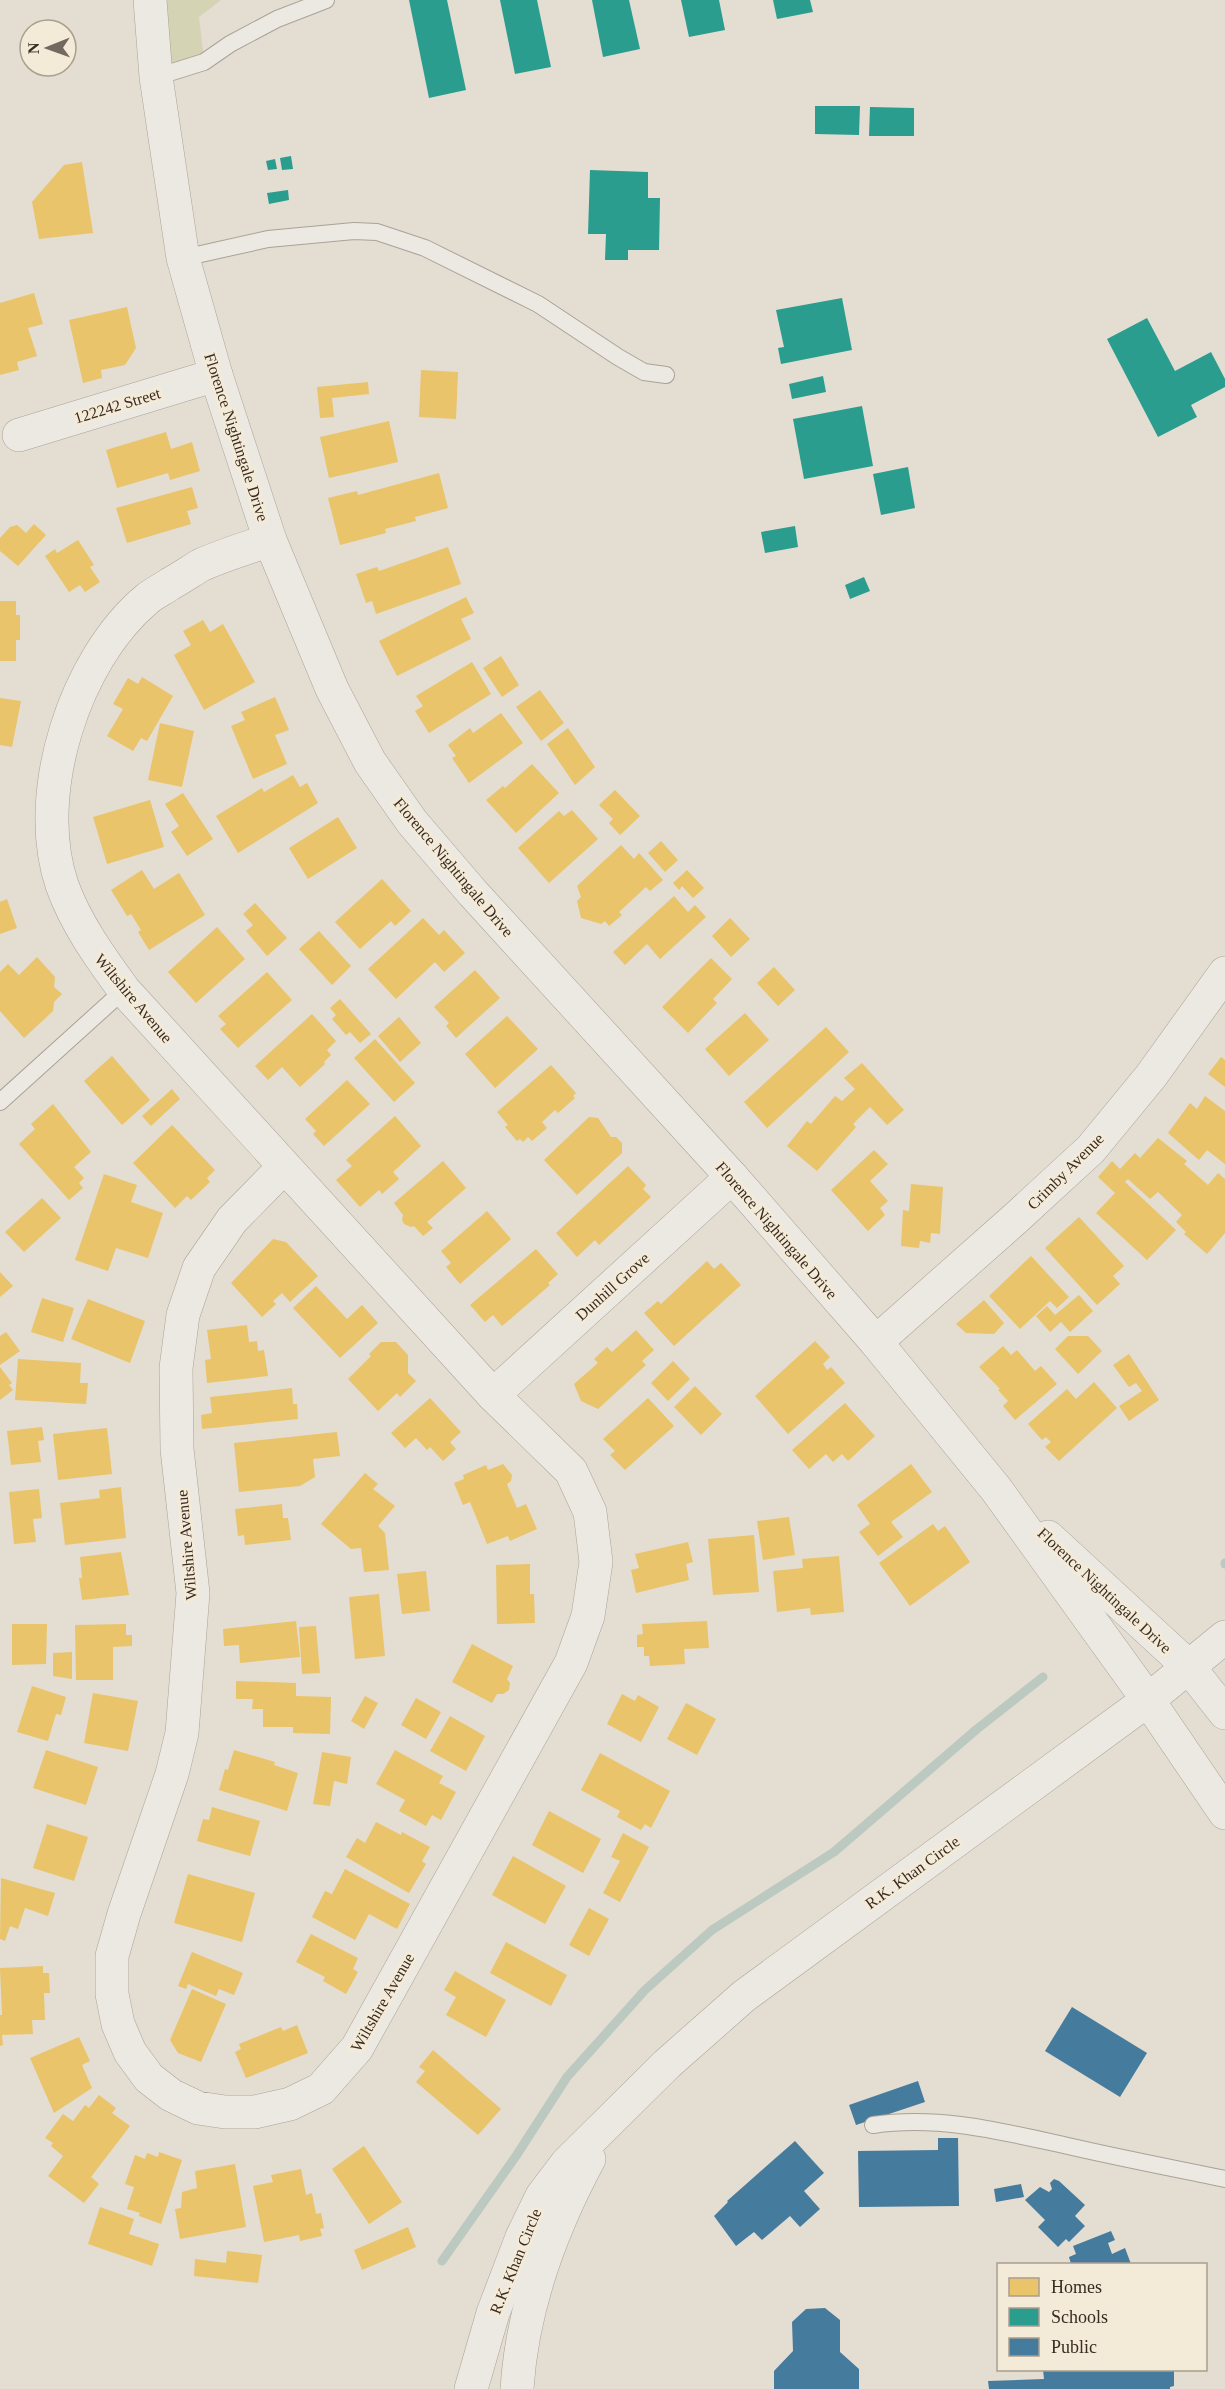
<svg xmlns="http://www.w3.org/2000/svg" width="1225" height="2389" font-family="Georgia,serif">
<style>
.green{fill:#d4d3b4}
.homes{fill:#e9c46a}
.schools{fill:#2a9d8f}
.public{fill:#457b9d}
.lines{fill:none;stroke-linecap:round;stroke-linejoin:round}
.stream{stroke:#bbc9c0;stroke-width:9}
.service-casing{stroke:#aaa299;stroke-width:18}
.minor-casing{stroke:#aaa299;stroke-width:34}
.tertiary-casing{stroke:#aaa299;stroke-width:34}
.service{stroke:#ece9e2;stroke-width:16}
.minor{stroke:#ece9e2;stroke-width:33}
.tertiary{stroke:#ece9e2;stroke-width:33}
.labels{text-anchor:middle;stroke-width:6;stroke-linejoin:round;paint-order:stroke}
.street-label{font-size:16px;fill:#392b21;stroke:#f4ead8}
</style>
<rect width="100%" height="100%" fill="#e4ddd1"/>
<!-- green -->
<polygon class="green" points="149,0 221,0 199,17 204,60 155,78"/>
<!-- homes -->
<g class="homes">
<polygon points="82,162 93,233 39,239 32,202 64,165"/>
<polygon points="34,293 43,324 28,328 37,356 17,362 19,370 0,375 0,303"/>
<polygon points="127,307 136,348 125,365 101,370 102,378 83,383 69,320"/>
<polygon points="421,370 458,372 456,419 419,417"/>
<polygon points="368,382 369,394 332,398 334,417 320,418 317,387"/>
<polygon points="389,421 398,462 329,478 320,437"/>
<polygon points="166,432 171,449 192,442 200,471 170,480 168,473 117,488 106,450"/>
<polygon points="439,473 448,508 415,517 416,521 385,529 386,533 340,545 328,498 357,491 358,495"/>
<polygon points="192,487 198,508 187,511 191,524 127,543 116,508"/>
<polygon points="34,524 46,535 18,566 0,551 0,538 10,527 17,525 26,533"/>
<polygon points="78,540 94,565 90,567 100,582 85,592 80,585 69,592 45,556 55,549 57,553"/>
<polygon points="448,547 461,584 376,614 372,601 366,603 356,574 377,567 379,571"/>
<polygon points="466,597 474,613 461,619 471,639 397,676 379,641"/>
<polygon points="0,601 16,601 16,615 20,615 20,640 16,640 16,661 0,661"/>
<polygon points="203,620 210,632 223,624 255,682 204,710 174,655 191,645 183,631"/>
<polygon points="501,656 519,685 502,697 483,668"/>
<polygon points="472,662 491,694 429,733 415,711 423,706 416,696"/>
<polygon points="142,677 173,696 147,741 141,738 133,751 107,736 123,709 113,704 128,678 138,684"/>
<polygon points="540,690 564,723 541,741 516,707"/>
<polygon points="275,697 289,730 275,735 287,764 253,779 231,726 245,720 241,712"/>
<polygon points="0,698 21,701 12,747 0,745"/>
<polygon points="501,713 523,743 469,783 452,758 456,756 448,745 470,728 473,733"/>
<polygon points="160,723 194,731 182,787 148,780"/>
<polygon points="568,728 595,767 575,785 547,744"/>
<polygon points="532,764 559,793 516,833 486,800 503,786 505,788"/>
<polygon points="293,775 300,787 307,783 318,803 238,853 216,816 262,788 264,792"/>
<polygon points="615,790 640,816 620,835 609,823 613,819 599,805"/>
<polygon points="183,793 213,839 187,856 171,832 179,826 165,804"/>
<polygon points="150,800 164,847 107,864 93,817"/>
<polygon points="572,810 598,839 549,883 518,848 559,811 564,816"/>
<polygon points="338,817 357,848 308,879 289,848"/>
<polygon points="661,841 678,860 665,872 648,853"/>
<polygon points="621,845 634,859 639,853 663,880 650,891 646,887 619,912 622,915 609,926 605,921 601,924 581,918 577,901 581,897 577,886"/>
<polygon points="142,870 154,889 179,873 205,915 149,950 138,932 141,930 131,914 127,916 111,890"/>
<polygon points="687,870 704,888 693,898 682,886 679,890 673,883"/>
<polygon points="382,879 411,911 395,926 391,921 360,949 335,922"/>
<polygon points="674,896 688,912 695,905 706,917 660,959 647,944 625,965 613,952"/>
<polygon points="7,899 17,928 0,934 0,902"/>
<polygon points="255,903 287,938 267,956 246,931 253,925 243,914"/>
<polygon points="423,918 439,935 444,930 465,953 444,972 435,962 396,999 368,969"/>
<polygon points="730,918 750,939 731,957 712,936"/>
<polygon points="217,927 245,959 196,1003 168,972"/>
<polygon points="319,931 351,966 332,985 299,949"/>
<polygon points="37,957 55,977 54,987 62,994 54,1002 53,1011 24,1038 0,1011 0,972 8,964 19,975"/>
<polygon points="711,958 732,979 713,999 717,1003 688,1033 662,1007"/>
<polygon points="774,967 795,990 778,1006 757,983"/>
<polygon points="475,970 500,998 456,1038 446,1026 449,1023 434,1007"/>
<polygon points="267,972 292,1000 238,1048 220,1029 226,1024 218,1016"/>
<polygon points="340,999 371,1034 360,1043 350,1032 346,1035 332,1019 336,1015 330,1008"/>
<polygon points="745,1013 769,1040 729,1076 705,1049"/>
<polygon points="312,1014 336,1041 327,1050 331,1055 324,1062 325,1064 300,1087 282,1067 268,1080 255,1066"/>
<polygon points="507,1016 538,1049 495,1088 465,1054"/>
<polygon points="399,1017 421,1043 400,1062 378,1036"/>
<polygon points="826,1027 849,1052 767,1128 744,1102"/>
<polygon points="375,1039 415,1083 394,1102 354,1058"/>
<polygon points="112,1056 150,1100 122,1125 84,1081"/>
<polygon points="1221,1057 1225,1060 1225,1087 1208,1074"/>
<polygon points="862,1063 904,1110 887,1125 870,1107 853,1124 856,1127 817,1171 787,1146 807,1121 811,1124 835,1096 842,1101 855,1089 844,1078"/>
<polygon points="551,1065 576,1093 573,1096 575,1098 558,1113 555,1110 542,1122 547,1128 532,1141 528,1137 523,1142 520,1139 517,1141 505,1127 508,1125 497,1112"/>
<polygon points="347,1080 370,1104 324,1146 313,1134 316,1131 305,1119"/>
<polygon points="172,1089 180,1099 151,1126 142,1116"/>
<polygon points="1205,1096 1225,1111 1225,1164 1207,1150 1199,1160 1168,1133 1190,1103 1197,1109"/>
<polygon points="53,1104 91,1152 74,1167 84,1178 79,1183 83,1188 69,1200 19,1144 35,1129 31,1124"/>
<polygon points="395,1116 421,1146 393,1172 399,1179 382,1194 379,1190 360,1207 336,1180 352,1166 346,1160"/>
<polygon points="589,1117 598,1118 611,1137 616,1137 622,1143 622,1153 577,1195 544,1160"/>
<polygon points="172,1125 215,1170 207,1178 210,1182 191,1200 187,1196 175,1208 133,1163"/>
<polygon points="1158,1138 1187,1161 1184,1164 1208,1185 1218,1173 1225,1179 1225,1233 1207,1254 1184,1234 1186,1232 1176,1222 1182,1215 1158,1192 1150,1199 1128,1179 1125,1182 1176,1230 1147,1260 1096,1213 1115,1193 1098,1177 1112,1161 1120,1169 1135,1153 1140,1158"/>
<polygon points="874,1150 888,1164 870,1181 888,1201 880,1208 885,1215 868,1231 831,1190"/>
<polygon points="443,1161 466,1188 427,1222 433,1228 423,1236 414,1226 411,1227 404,1224 402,1220 403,1215 394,1203"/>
<polygon points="628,1166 646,1185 643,1189 651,1197 599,1245 595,1240 577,1257 556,1233"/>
<polygon points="104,1174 137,1185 131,1202 163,1213 148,1258 116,1248 108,1271 75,1260"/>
<polygon points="911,1184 943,1187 940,1234 931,1233 930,1243 920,1241 919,1248 901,1246 903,1210 909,1211"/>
<polygon points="42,1198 61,1218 24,1252 5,1232"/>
<polygon points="487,1211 511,1239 460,1284 446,1267 451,1263 441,1251"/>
<polygon points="1079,1217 1124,1266 1113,1276 1120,1284 1097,1305 1045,1248"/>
<polygon points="273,1239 286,1242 318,1276 290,1302 282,1293 273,1301 276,1304 262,1317 231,1283"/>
<polygon points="536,1249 558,1274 548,1283 550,1285 502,1326 493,1315 485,1322 470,1305"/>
<polygon points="1031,1256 1069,1297 1057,1308 1050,1301 1020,1329 989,1296"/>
<polygon points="707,1261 714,1269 721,1263 741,1285 674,1346 644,1313 658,1301 661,1304"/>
<polygon points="0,1272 13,1286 0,1297"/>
<polygon points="316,1286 347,1319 362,1305 378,1323 340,1358 293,1308"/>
<polygon points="1079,1295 1093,1311 1070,1332 1061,1322 1050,1332 1036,1316 1047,1306 1055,1315"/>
<polygon points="42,1298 74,1308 63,1342 31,1332"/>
<polygon points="88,1299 145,1321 130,1363 71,1339"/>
<polygon points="984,1300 1004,1323 994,1334 966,1333 956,1324"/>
<polygon points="247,1325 249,1342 257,1341 258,1351 264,1350 268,1376 207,1383 205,1360 211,1359 207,1330"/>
<polygon points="636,1330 654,1350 642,1361 646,1365 598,1409 581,1401 574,1384 598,1363 594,1359 607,1347 612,1352"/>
<polygon points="6,1332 20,1351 0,1365 0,1336"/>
<polygon points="1068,1336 1088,1336 1102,1351 1078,1374 1055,1349"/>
<polygon points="815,1341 830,1357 823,1364 827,1370 831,1367 845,1383 788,1434 755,1396"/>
<polygon points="381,1342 396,1342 408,1355 408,1373 416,1381 400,1397 397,1393 378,1411 348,1379 371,1356 369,1354"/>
<polygon points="1003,1346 1011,1355 1017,1350 1035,1371 1041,1366 1057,1384 1015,1420 1003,1406 1008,1401 998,1390 1000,1389 979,1367"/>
<polygon points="1129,1354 1159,1400 1129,1421 1119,1406 1142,1391 1136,1383 1129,1387 1113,1365"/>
<polygon points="18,1359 81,1363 80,1383 88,1383 86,1404 15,1400"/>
<polygon points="673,1361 690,1379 668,1401 651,1383"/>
<polygon points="0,1367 12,1383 9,1385 13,1390 0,1400"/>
<polygon points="1094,1382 1117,1408 1059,1461 1045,1447 1051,1442 1046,1437 1042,1440 1028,1424 1067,1389 1076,1399"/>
<polygon points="695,1386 722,1414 701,1435 674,1407"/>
<polygon points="292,1388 293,1404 297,1404 298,1419 202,1429 201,1415 212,1413 210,1397"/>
<polygon points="430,1398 461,1432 450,1442 456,1449 443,1461 430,1447 427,1450 416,1438 405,1448 391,1433"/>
<polygon points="648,1398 674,1426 625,1470 610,1455 615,1451 603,1439"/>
<polygon points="845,1403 875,1436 848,1461 842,1454 833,1462 826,1454 809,1469 792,1450"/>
<polygon points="42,1427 44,1440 38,1441 41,1462 11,1465 7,1431"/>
<polygon points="107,1428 112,1474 58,1480 53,1434"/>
<polygon points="337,1432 340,1456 313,1459 315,1477 300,1486 239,1492 234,1443"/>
<polygon points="503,1464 512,1475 511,1481 507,1484 517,1508 526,1504 537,1529 510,1541 508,1536 487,1544 470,1502 463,1505 454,1483 464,1479 463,1475 486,1465 488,1470"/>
<polygon points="911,1464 932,1492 891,1522 903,1537 878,1556 859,1532 870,1524 857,1505"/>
<polygon points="365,1473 378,1484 373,1489 395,1506 378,1526 385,1533 389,1570 364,1572 361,1548 351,1549 321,1524"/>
<polygon points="121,1487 126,1538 65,1545 60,1503 100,1498 99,1490"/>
<polygon points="39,1489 42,1518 33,1519 36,1542 14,1544 9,1492"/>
<polygon points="282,1504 283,1518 288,1518 291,1540 245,1545 244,1535 238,1536 235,1509"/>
<polygon points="789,1517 795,1555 763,1560 757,1521"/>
<polygon points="933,1524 938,1531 945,1526 970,1562 910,1606 879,1563"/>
<polygon points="754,1535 759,1592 713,1595 708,1539"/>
<polygon points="688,1542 693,1562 686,1564 689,1580 636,1593 631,1570 639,1568 635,1554"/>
<polygon points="121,1552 129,1595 82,1600 79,1578 82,1578 80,1557"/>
<polygon points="839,1556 844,1612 811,1615 810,1608 777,1612 773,1571 803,1568 802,1559"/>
<polygon points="530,1564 530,1594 534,1594 535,1623 497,1624 496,1565"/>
<polygon points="426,1571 430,1611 402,1614 397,1574"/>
<polygon points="379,1594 385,1656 355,1659 349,1597"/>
<polygon points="296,1621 300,1657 240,1663 239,1645 224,1646 223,1629"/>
<polygon points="707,1621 709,1648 684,1649 685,1664 650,1666 649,1656 644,1656 644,1647 637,1647 637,1635 643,1634 642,1624"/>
<polygon points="12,1624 47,1624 46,1664 12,1665"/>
<polygon points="126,1624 126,1635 132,1635 132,1646 113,1647 113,1680 76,1680 75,1625"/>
<polygon points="316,1626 320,1673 302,1674 299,1627"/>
<polygon points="472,1644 513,1666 507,1679 510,1683 509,1690 503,1694 497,1694 492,1703 452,1682"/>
<polygon points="72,1652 72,1679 53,1676 53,1653"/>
<polygon points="236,1681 296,1683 296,1696 331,1697 330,1734 293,1733 293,1727 263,1727 263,1709 252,1709 253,1699 236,1699"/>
<polygon points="32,1686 66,1697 61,1715 56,1714 48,1741 17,1732"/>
<polygon points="93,1693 138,1701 128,1751 84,1743"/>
<polygon points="622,1694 635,1701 638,1695 659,1707 641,1742 607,1724"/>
<polygon points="365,1696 378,1703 364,1729 351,1721"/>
<polygon points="416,1698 441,1712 426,1739 401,1725"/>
<polygon points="686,1703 716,1719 697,1755 667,1739"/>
<polygon points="450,1716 485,1736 466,1771 430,1751"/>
<polygon points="46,1750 98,1767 86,1805 33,1788"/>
<polygon points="234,1750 275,1762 274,1765 298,1773 287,1811 219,1790 225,1769 228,1770"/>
<polygon points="395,1750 443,1776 439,1783 456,1792 441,1820 432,1815 426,1826 399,1811 405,1800 376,1784"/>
<polygon points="322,1752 351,1757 347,1784 334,1781 330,1806 313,1804"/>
<polygon points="600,1753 670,1791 651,1828 645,1824 641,1830 617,1817 620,1811 581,1790"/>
<polygon points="212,1807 260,1821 250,1856 197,1841 203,1819 209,1820"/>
<polygon points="549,1811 601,1839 583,1873 532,1845"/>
<polygon points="376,1822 401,1835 402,1832 430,1847 422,1861 426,1864 409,1893 346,1857 357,1838 365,1843"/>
<polygon points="47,1824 88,1837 74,1881 33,1868"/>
<polygon points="623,1833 649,1847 620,1902 603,1893 620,1861 611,1857"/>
<polygon points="513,1856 566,1886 545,1924 492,1895"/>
<polygon points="345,1869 410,1904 397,1929 369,1914 355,1940 312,1917 325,1891 332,1894"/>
<polygon points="188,1874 255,1893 242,1942 174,1923"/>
<polygon points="1,1878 55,1893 48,1916 25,1908 18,1929 10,1926 5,1941 0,1939"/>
<polygon points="589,1908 609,1919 589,1956 569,1945"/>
<polygon points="311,1934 358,1958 353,1969 358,1972 346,1994 323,1981 325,1977 296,1962"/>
<polygon points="506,1942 567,1975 551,2006 490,1973"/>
<polygon points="192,1952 243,1973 234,1995 219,1989 216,1996 188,1984 186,1989 178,1986"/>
<polygon points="43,1966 43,1973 49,1973 50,1993 44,1993 45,2020 32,2020 33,2034 2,2035 3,2045 0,2046 0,2015 2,2015 0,1968"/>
<polygon points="455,1971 506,2000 486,2037 446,2015 456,1997 444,1990"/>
<polygon points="192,1989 226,2004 201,2062 178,2053 170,2040"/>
<polygon points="297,2025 308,2053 246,2078 235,2052 241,2049 239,2044 281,2027 283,2031"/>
<polygon points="79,2037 90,2061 82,2065 92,2088 54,2113 30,2058"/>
<polygon points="433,2050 501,2109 478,2135 416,2082 425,2071 419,2067"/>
<polygon points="99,2095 116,2108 112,2113 130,2126 91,2177 99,2184 84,2203 48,2176 63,2156 51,2146 53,2143 45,2138 63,2114 73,2121 85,2105 89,2108"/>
<polygon points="364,2146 402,2202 369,2224 332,2169"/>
<polygon points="159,2152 182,2160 161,2224 139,2216 140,2213 127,2209 134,2187 125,2184 135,2155 145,2159 147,2153 158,2157"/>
<polygon points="235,2164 246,2227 180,2239 175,2209 181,2208 182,2192 197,2188 195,2171"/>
<polygon points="301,2169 306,2195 312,2193 316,2214 321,2213 324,2228 320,2229 322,2236 300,2241 299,2235 264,2242 253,2186 273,2182 271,2175"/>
<polygon points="100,2207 134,2219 129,2234 159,2244 152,2266 88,2244"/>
<polygon points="408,2227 416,2247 362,2270 354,2250"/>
<polygon points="227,2251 262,2255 258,2283 194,2276 195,2259 226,2263"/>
</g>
<!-- schools -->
<g class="schools">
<polygon points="409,0 447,0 466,90 429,98"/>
<polygon points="500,0 537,0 551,67 515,74"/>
<polygon points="592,0 629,0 640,49 603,57"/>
<polygon points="681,0 719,0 725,30 689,37"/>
<polygon points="773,0 810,0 813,12 777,19"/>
<polygon points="815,106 860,106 859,135 815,134"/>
<polygon points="870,107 914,108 914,136 869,136"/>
<polygon points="291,156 293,169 282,170 280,158"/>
<polygon points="275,159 277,169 268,170 266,161"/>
<polygon points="590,170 648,172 648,198 660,198 659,250 628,250 628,260 605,260 606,234 588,234"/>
<polygon points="288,190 289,200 269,204 267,193"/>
<polygon points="842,298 852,350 781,364 778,348 784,347 776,310"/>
<polygon points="1147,318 1175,371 1211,352 1225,379 1225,387 1191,405 1197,417 1158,437 1107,339"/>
<polygon points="823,376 826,392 792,399 789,384"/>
<polygon points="862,406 873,466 804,479 793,419"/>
<polygon points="908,467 915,508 881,515 873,474"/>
<polygon points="795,526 798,547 765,553 761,532"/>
<polygon points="864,577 870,591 850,599 845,585"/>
</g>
<!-- public -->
<g class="public">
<polygon points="1072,2007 1147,2053 1120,2097 1045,2051"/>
<polygon points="918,2081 925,2102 856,2125 849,2105"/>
<polygon points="938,2138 958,2138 959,2206 859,2207 858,2151 938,2150"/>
<polygon points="795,2141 824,2173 804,2191 820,2209 800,2227 790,2216 762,2240 754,2232 736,2246 714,2216 728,2202 727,2201"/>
<polygon points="1054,2179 1059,2181 1085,2205 1075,2216 1085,2226 1069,2242 1066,2239 1058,2247 1038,2227 1045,2220 1025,2200 1040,2187 1049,2192 1052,2189 1050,2183"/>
<polygon points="1021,2184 1024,2197 996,2202 994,2189"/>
<polygon points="1111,2231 1115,2240 1108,2243 1112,2254 1125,2248 1131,2264 1071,2264 1069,2257 1076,2254 1073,2246"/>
<polygon points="825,2308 840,2320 840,2352 859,2369 859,2389 774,2389 774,2371 793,2351 792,2322 806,2309"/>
<polygon points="1043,2370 1174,2370 1174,2386 1170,2387 1170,2389 989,2389 988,2381 1044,2379"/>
</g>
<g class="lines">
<!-- stream -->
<g class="stream">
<polyline points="1225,1564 1225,1563"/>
<polyline points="442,2261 516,2156 567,2077 645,1990 712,1930 834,1852 977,1729 1043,1677"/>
</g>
<!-- service casing -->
<g class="service-casing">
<g id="service">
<polyline points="156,77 204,62 230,44 277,19 326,0"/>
<polyline points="183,258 268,239 354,231 377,232 425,248 538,304 618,357 644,372 666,375"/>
<polyline points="0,1102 124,990"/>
<path d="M873 2125C939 2115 1004 2132 1068 2146 1120 2158 1172 2168 1225 2179"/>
</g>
</g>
<!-- minor casing -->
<g class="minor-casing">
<g id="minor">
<polyline points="19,435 216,375"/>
<path d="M270 540C247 548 223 555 201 565 191 571 181 578 170 584 163 589 154 593 147 599 75 659 31 794 62 885 76 924 100 957 124 990L493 1395 571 1471 590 1512 596 1562 588 1616 571 1663 357 2048 321 2089 290 2104 255 2112H225L198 2108 171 2095 149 2078 130 2052 118 2024 112 1994V1956L124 1914 172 1774 182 1733 193 1593 177 1449 176 1368 183 1315 199 1268 232 1220 284 1167"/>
<polyline points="876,1342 1016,1218 1091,1149 1151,1076 1225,973"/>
<polyline points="493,1395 732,1177"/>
</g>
</g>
<!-- tertiary casing -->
<g class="tertiary-casing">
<g id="tertiary">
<polyline points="150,0 156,77 183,258 216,375 270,540 332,689 370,762 412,822 472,892 732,1177 876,1342 996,1489 1148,1700 1225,1813"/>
<polyline points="1048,1537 1188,1666 1225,1713"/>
<polyline points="471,2389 493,2313 522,2237 542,2196 567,2163 667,2064 744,1996 1148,1700 1225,1637"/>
<path d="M517 2389C522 2308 551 2230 589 2159"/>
</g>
</g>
<!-- service -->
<use href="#service" class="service"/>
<!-- minor -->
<use href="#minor" class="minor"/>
<!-- tertiary -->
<use href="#tertiary" class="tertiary"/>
</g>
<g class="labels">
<!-- street labels -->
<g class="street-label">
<text transform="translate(117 405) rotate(-17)" y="6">122242 Street</text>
<text transform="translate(237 437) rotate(72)" y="6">Florence Nightingale Drive</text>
<text transform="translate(454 867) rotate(50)" y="6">Florence Nightingale Drive</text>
<text transform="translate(134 998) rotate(50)" y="6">Wiltshire Avenue</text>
<text transform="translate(1065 1171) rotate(-45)" y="6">Crimby Avenue</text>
<text transform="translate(777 1230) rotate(49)" y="6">Florence Nightingale Drive</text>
<text transform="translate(612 1286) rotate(-42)" y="6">Dunhill Grove</text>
<text transform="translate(186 1545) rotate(-95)" y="6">Wiltshire Avenue</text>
<text transform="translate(1105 1590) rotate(43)" y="6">Florence Nightingale Drive</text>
<text transform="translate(912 1872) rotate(-36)" y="6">R.K. Khan Circle</text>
<text transform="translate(382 2002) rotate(-60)" y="6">Wiltshire Avenue</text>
<text transform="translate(515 2261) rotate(-68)" y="6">R.K. Khan Circle</text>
</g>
</g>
<!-- legend -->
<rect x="997" y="2263" width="210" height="108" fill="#f4ead8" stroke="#a99e8f" stroke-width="1.5"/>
<rect x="1009" y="2278" width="30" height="18" fill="#e9c46a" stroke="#a99e8f" stroke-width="1.5"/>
<text x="1051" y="2293" font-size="18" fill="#392b21">Homes</text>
<rect x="1009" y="2308" width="30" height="18" fill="#2a9d8f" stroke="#a99e8f" stroke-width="1.5"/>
<text x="1051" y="2323" font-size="18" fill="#392b21">Schools</text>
<rect x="1009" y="2338" width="30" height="18" fill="#457b9d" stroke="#a99e8f" stroke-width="1.5"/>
<text x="1051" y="2353" font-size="18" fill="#392b21">Public</text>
<!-- north arrow -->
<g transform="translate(48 48) rotate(269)"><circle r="28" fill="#f4ead8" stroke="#a99e8f" stroke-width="1.5"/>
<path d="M0-4.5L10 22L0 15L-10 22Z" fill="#75695f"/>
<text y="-9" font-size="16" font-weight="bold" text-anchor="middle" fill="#392b21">N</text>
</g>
</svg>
